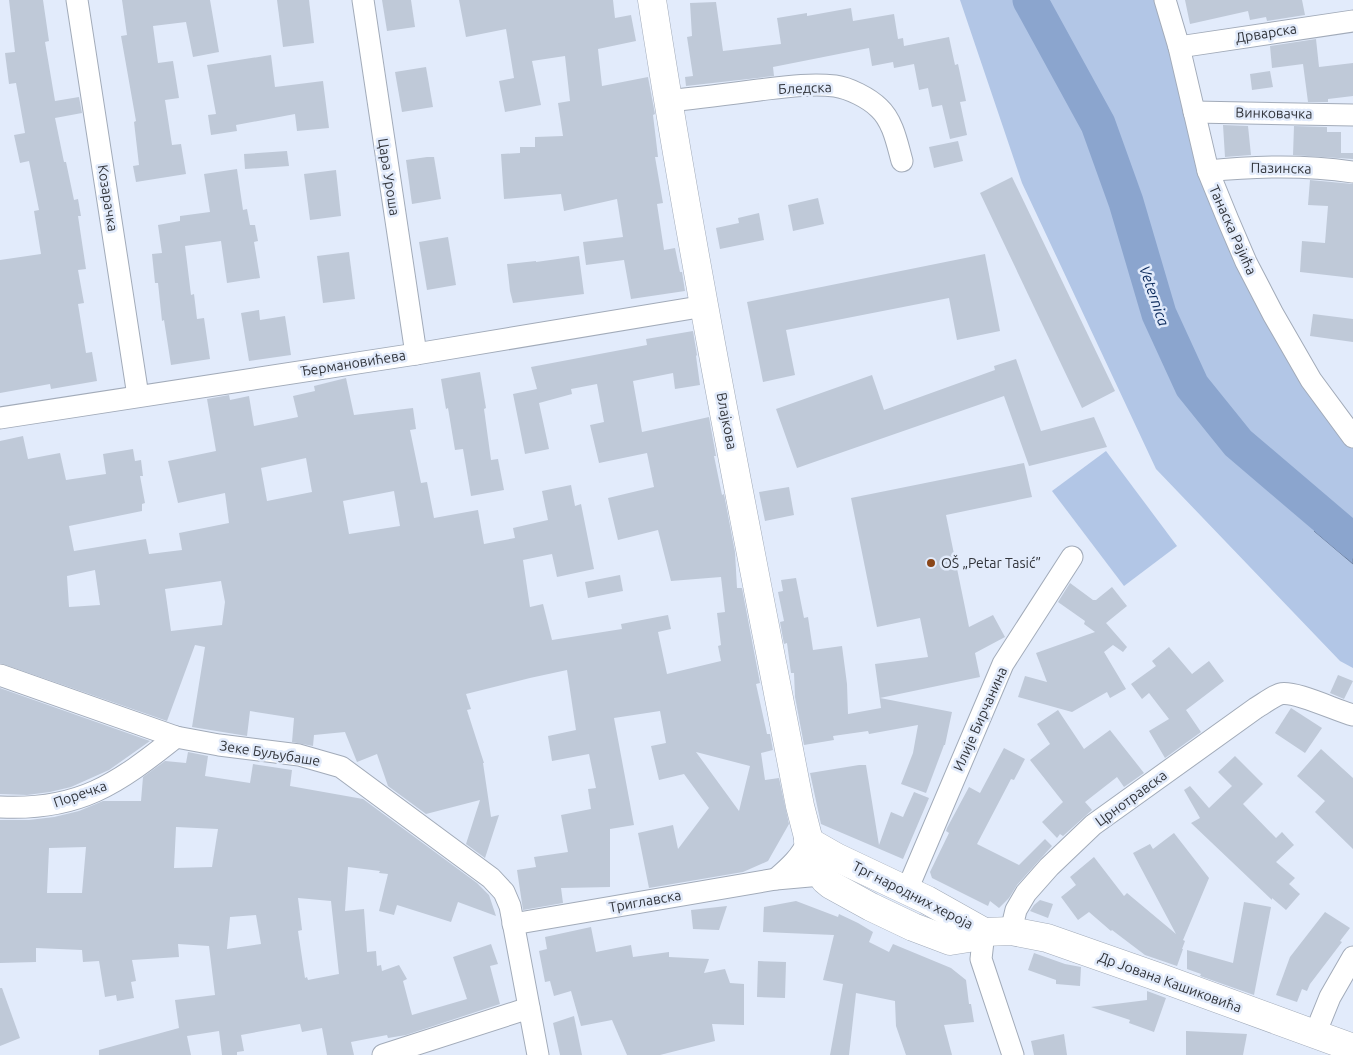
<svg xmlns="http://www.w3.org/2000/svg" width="1353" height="1055" font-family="Ubuntu,sans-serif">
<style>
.green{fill:#b2c6e6}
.water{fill:#8ba5ce;stroke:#7083a2}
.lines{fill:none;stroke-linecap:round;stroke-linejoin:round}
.river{stroke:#8ba5ce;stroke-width:35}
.building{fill:#bfc9d8;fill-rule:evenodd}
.street-casing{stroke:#a2abb9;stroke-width:23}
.secondary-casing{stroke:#a2abb9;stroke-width:29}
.street{stroke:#fff;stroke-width:21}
.secondary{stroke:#fff;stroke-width:28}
.poi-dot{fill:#8a4619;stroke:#e2ebfb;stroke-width:2}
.labels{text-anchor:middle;stroke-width:5;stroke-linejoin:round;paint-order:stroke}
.street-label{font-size:14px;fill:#32353b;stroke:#e2ebfb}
.poi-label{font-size:14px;fill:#32353b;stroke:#e2ebfb;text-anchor:start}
.water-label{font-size:15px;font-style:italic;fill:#0a295b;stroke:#e2ebfb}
</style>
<rect width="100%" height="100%" fill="#e2ebfb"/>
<!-- green -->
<g class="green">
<polygon points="960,0 1165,0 1228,220 1353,437 1353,668 1340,661 1156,469 1022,183"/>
<polygon points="1106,451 1177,546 1124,586 1052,491"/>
</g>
<!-- water -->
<polygon class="water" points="1334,512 1353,528 1353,564 1314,531"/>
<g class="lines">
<!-- river -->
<polyline class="river" points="1030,0 1098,124 1126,202 1159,314 1192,386 1238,443 1353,541"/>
</g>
<!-- building -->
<g class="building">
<polygon points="9,0 43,0 49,41 45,42 55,101 79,97 82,113 55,118 64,162 66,162 74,200 78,199 81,216 78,216 86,269 78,270 84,303 78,304 86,353 92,352 97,381 51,389 50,384 0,393 0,260 41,254 34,211 39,210 29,161 20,163 14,135 25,133 16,83 9,84 5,53 15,52"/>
<polygon points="122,0 210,0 219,52 193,57 186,22 153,26 158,63 173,61 179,98 165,100 172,145 181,144 186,174 136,182 133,166 139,165 134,122 136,121 121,36 127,35"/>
<polygon points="277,0 309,0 314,43 283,47"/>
<polygon points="382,0 411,0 415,27 387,31"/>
<polygon points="459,0 613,0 615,18 631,15 636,41 598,49 602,86 648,77 655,114 653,115 658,157 655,157 663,203 657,204 664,250 675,248 680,272 682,272 685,291 631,299 624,260 586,265 583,242 623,237 617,199 564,211 561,194 504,199 501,154 520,153 520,147 535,147 535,137 563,136 558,103 570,101 565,56 532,61 541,105 505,112 499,81 514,78 506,29 466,37"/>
<polygon points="1185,0 1302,0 1305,15 1267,21 1266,17 1250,20 1248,11 1190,24"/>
<polygon points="716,2 723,51 781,44 777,18 807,13 807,16 851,8 853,21 894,14 898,39 903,38 904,46 949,37 955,65 958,64 966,101 960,102 967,135 950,139 942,105 932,107 928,88 919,90 914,64 894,68 893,62 872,66 869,48 773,67 774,76 686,86 685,77 693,76 687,37 692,36 690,3"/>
<polygon points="1316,39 1319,67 1353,63 1353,96 1328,99 1328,102 1308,102 1303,64 1272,68 1270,46"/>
<polygon points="271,55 275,87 323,81 329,128 297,131 295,114 236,125 237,131 211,135 208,115 216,114 207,65"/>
<polygon points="426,67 433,107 402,112 395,72"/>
<polygon points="1270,71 1273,87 1252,90 1250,74"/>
<polygon points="1223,125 1248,126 1251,155 1225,157"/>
<polygon points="1294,126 1327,127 1327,132 1341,132 1341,153 1353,153 1353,159 1293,155"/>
<polygon points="958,141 963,161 934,168 929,147"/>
<polygon points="287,151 289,166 245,169 244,154"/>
<polygon points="427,157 434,157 441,199 412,204 406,160"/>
<polygon points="237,169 243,210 247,209 250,225 255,225 258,241 254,242 260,278 227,283 221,241 185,246 191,295 194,294 197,319 204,318 210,359 171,365 164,320 162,321 158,283 155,283 152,254 162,253 158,225 180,221 180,216 210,212 204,174"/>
<polygon points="336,170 341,216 310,220 304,174"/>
<polygon points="1012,177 1115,391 1082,408 980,193"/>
<polygon points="1310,180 1353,184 1353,278 1300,272 1302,241 1325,243 1328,206 1308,205"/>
<polygon points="818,198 824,224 793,231 788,205"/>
<polygon points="759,213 764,240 720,249 716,228 739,223 738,218"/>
<polygon points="448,237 456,285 427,290 419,242"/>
<polygon points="349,252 355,299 323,303 317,256"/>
<polygon points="985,254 1000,331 957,340 949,298 786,330 795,375 763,382 747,302"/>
<polygon points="579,256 584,294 513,303 510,291 507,264 536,261 536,262"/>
<polygon points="259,310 260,320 285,316 291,355 249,361 241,313"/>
<polygon points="1313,314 1353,319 1353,342 1310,336"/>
<path d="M693 331 697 355 696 356 700 385 675 389 673 373 633 381 642 432 709 417 716 456H714L722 495 724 494 735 552 737 588H742L760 683 756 684 767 734H770L773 750 761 753 765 780 779 778 789 824 768 861 743 872 649 888 638 833 673 825 678 849 709 808 684 774 659 780 651 746 666 743 660 711 614 718 634 825 610 829V887L561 888 563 903 523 910 517 870 536 867 534 857 568 852 561 815 591 809 588 789 596 788 589 754 552 761 548 736 576 730 567 670 530 678 466 694 471 709 467 710 484 763H483L491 817 499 815 485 858 466 844 480 800 426 814 388 786 377 754 357 762 345 732 314 735 313 746 292 742 294 718 250 711 247 736 192 727 205 647 195 645 167 721 0 663V441L23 436 28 459 60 453 66 480 106 474 103 454 133 449 135 461 141 460 143 476H140L145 503 142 504V511L69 526 74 551 146 539 149 554 182 550 179 533 229 523 225 493 178 503 168 461 216 451 207 399 229 395 230 400 249 396 254 426 298 417 293 396 315 391 314 386 346 378 354 415 413 408 416 429 410 430 421 483 427 482 434 518 478 510 484 544 515 538 513 528 548 520 542 491 571 485 575 506 581 504 594 569 557 577 552 554 523 560 530 607 543 604 552 640 622 629 621 624 668 615 671 629 658 632 667 674 721 661 718 646 721 645 717 613 725 612 721 577 671 581 658 530 618 540 608 498 654 487 647 453 599 463 590 425 604 422 597 384 571 389 572 394 539 403 549 449 525 454 513 394 537 389 531 367 647 345 646 339ZM306 458 312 492 267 501 261 468ZM394 491 400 526 349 534 343 501ZM95 570 100 605 69 607 67 576ZM221 581 225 602 222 625 171 631 165 589ZM696 752 750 766 739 811Z"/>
<polygon points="1016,359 1041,431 1094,417 1107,447 1029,466 1004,396 797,468 776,409 872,375 884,410 995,370 994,366"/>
<polygon points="480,372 486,408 484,409 491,460 498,459 504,490 471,496 463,449 455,450 448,408 446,409 441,379"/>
<polygon points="1024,463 1032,497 946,515 969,627 993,615 1005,637 975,653 980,677 880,698 952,712 945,745 944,745 926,793 901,784 913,753 918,725 869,734 868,731 833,736 834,740 804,745 795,697 794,673 791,673 787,643 784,644 780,622 784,621 778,592 783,591 781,580 796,578 804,618 808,617 813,650 842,646 847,684 848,714 881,708 875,664 928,657 920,618 877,627 851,498"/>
<polygon points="789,487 794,515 765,521 759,492"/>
<polygon points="620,575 623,591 588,598 585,582"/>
<polygon points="1070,583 1093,600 1096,600 1112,587 1127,606 1106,623 1127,647 1123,652 1113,645 1104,652 1126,689 1110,698 1107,692 1072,712 1018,697 1025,676 1047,682 1036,653 1095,632 1084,624 1085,621 1058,602"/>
<polygon points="1169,647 1192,674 1209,661 1224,681 1186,710 1201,732 1165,758 1149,731 1169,719 1149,693 1142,699 1131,684 1156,666 1152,661"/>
<polygon points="1338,675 1353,681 1344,699 1330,693"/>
<polygon points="0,688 150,741 109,770 71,787 50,792 27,795 0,794"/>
<polygon points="1291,708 1322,728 1305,753 1275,733"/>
<polygon points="1058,710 1084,749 1110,730 1144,773 1124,787 1117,777 1085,802 1092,810 1063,836 1060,834 1057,838 1042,822 1063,802 1030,760 1050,744 1037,724"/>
<polygon points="1004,748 1025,759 1014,780 1011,779 977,844 1019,865 1045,839 1052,846 1017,885 1009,898 999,908 990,901 988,906 932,878 930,872 949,833 946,831 947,828 969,787 980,793"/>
<polygon points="1321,749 1353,778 1353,849 1315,812 1325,801 1297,776"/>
<path d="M188 752 208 756 205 776 250 783 253 764 292 770 290 786 363 799 477 883 489 895 496 916 458 902 451 922 397 905 394 915 379 911 388 874 379 873 380 871 348 867 345 911 364 909 367 952 376 951 377 966 381 965 382 971 399 965 407 979 403 981 412 1015 467 999 453 957 491 944 498 964 490 966 500 1004 406 1035 388 1038 387 1035 351 1042 354 1055H327L322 1028 302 1032 300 1024 241 1035 244 1051 237 1052V1055H222L219 1031 187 1036 191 1055H99V1050L179 1028 175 1000 215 995 209 946 178 944 179 957 132 960 136 981 131 982 134 998 117 1001 116 995 105 997 99 961 83 962 82 950 36 948V962L0 963V820H29L54 817 79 811 103 801H141L143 777 165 761 186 763ZM176 827 218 829 212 867 174 868ZM86 847 82 893H47L49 848ZM298 898 331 901 339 974 308 980 307 977 305 978 298 931 302 930ZM256 915 261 944 227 949 230 917Z"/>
<polygon points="1235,756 1263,784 1243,804 1276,838 1282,832 1294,845 1276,862 1295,878 1289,884 1300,894 1286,910 1272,898 1272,900 1191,823 1200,818 1184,790 1190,786 1209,808 1232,786 1218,772"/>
<polygon points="859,765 866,765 879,845 891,812 903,817 914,792 929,798 903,859 821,824 810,773"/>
<polygon points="1174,833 1209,878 1183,940 1185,941 1182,949 1183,949 1177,966 1145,955 1112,930 1111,931 1089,912 1078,920 1061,897 1076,885 1070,877 1094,857 1124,896 1127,893 1176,934 1133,853 1150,844 1153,849"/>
<polygon points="1040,900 1053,904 1048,918 1030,911 1034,905"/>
<polygon points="796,901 838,917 839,914 858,923 873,932 869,942 889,952 893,944 951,968 966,980 969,1004 971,1004 974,1022 944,1025 952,1055 906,1055 896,1026 895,1001 856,993 849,1055 830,1055 843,984 823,980 834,935 763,932 764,907"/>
<polygon points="1244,902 1271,907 1254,995 1200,976 1201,974 1187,969 1187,950 1233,963"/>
<polygon points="727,906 719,930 693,929 691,910"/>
<polygon points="1325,912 1350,928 1340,941 1342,942 1310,984 1307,991 1302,989 1297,1002 1276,995 1290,957"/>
<polygon points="591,927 596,952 631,945 633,957 669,952 669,957 709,959 704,973 725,969 730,983 744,984 744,1025 712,1024 715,1041 660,1055 627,1055 612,1020 581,1026 571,991 554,996 550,981 545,982 539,951 547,949 545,937"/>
<polygon points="1034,953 1065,964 1081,967 1080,986 1056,984 1056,980 1028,970"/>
<polygon points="758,961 786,962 785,998 757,997"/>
<polygon points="0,988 2,988 20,1038 0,1046"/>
<polygon points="1147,991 1166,998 1154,1032 1129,1023 1130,1020 1091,1007 1147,1000"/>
<polygon points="574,1016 582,1055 560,1055 553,1023"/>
<polygon points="1186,1031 1247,1034 1243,1055 1186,1055"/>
<polygon points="1064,1034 1067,1055 1034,1055 1031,1041"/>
</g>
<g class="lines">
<!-- street casing -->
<g class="street-casing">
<g id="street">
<polyline points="77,0 138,396"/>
<polyline points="363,0 416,354"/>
<polyline points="1165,0 1179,47 1208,171 1228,220 1246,262 1273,314 1311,380 1353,437"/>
<polyline points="1179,47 1353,21"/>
<path d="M667 101C698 98 728 94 759 90 784 87 810 83 835 86 849 88 869 98 879 108 893 121 897 143 902 161"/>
<polyline points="1194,112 1353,115"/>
<path d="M1208 171C1256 166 1306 165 1353 172"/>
<polyline points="0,418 416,354 705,306"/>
<polyline points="0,675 176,737 219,745 299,755 341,767 491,878 504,892 510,906 538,1055"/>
<path d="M0 807C79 811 117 784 176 737"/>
<path d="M808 841C801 857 790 867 776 879L821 875"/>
<polyline points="907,890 1003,664 1072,557"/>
<polyline points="513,924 776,879"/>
<path d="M1011 931 1016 910 1026 893 1049 867 1093 825 1256 708C1263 704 1272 697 1280 694 1294 690 1337 711 1353 715"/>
<polyline points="984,932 981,959 1013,1055"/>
<polyline points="1315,1034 1330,997 1353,957"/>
<polyline points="383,1055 529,1008"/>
</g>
</g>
<!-- secondary casing -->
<g class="secondary-casing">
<g id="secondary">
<path d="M652 0C694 270 748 538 800 806L815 864 825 880 831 885 871 907 913 927 950 941 969 938 984 932 1011 931 1047 938 1161 978 1353 1048"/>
<polyline points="808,841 836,857 927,900 984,932"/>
</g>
</g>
<!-- street -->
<use href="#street" class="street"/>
<!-- secondary -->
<use href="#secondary" class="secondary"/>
</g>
<!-- markers -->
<circle class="poi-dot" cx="931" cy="563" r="5"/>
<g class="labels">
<!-- street labels -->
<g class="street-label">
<text transform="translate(1266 33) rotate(-9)" y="5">Дрварска</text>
<text transform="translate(805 88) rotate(-2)" y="5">Бледска</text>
<text transform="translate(1274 113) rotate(1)" y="5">Винковачка</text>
<text transform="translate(1281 168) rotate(1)" y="5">Пазинска</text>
<text transform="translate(389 177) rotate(81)" y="5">Цара Уроша</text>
<text transform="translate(108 198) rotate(81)" y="5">Козарачка</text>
<text transform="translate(1233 230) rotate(66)" y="5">Танаска Рајића</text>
<text transform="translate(353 363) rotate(-9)" y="5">Ђермановићева</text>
<text transform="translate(727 421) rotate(79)" y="5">Влајкова</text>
<text transform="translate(980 719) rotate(-66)" y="5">Илије Бирчанина</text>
<text transform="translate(270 753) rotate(9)" y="5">Зеке Буљубаше</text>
<text transform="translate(80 794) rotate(-19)" y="5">Поречка</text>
<text transform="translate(1131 798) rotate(-36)" y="5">Црнотравска</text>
<text transform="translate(913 895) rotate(27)" y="5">Трг народних хероја</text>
<text transform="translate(645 901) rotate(-10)" y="5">Триглавска</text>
<text transform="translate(1170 982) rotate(20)" y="5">Др Јована Кашиковића</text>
</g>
<!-- poi labels -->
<g class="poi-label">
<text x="941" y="568">OŠ „Petar Tasić”</text>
</g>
<!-- water labels -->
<g class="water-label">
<text transform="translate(1154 296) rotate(71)" y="5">Veternica</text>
</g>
</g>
</svg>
